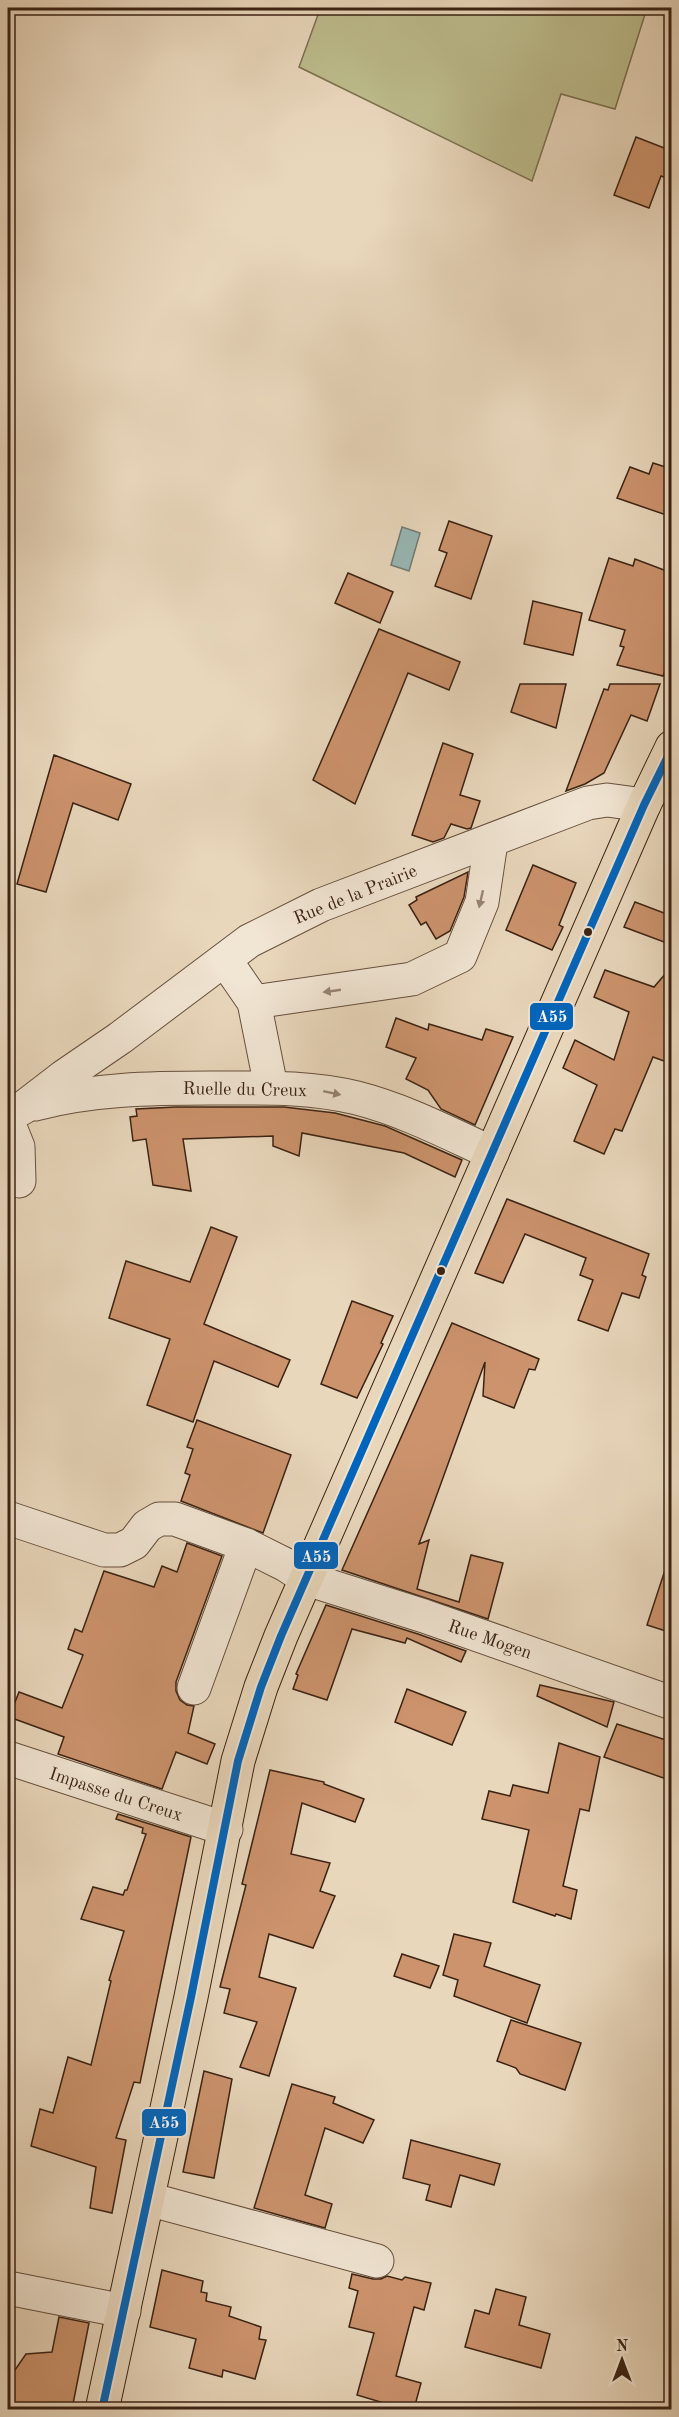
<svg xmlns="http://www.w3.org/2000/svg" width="679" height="2417" font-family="'Old Standard TT',serif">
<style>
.green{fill:#bdbc8c;stroke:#7c6f50;stroke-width:1.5}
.water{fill:#98b8b6;stroke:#727c75;stroke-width:1.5}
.building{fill:#cc936d;stroke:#3a2213;stroke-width:1.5}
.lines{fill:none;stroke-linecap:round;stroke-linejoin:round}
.minor-casing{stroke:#664f3d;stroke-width:35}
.major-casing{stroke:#3a2213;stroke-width:35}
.minor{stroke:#f1e5d3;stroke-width:33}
.major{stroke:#e9d7bc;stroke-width:33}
.bus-1-casing{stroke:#f1e5d3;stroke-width:12}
.bus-1{stroke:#0065bd;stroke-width:8}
.oneway{fill:#968473}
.bus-dot{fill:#3a2213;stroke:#f1e5d3;stroke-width:2}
.labels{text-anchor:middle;stroke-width:6;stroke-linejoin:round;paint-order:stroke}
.street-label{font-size:18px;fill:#3a2213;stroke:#f1e5d3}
.line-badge{stroke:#f1e5d3;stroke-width:2}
.badge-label{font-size:16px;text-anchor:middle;font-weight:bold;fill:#fff}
</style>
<rect width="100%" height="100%" fill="#e9d7bc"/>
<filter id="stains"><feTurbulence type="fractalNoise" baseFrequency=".00333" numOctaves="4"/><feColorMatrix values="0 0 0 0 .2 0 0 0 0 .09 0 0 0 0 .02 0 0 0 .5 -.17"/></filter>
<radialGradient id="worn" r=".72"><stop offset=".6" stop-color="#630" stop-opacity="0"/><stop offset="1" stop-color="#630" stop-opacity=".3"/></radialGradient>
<!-- green -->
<polygon class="green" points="309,8 647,8 615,109 561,94 532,181 299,67 319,12"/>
<!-- water -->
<polygon class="water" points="402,527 420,533 409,571 391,565"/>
<!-- building -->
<g class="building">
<polygon points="636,137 672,151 672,180 661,176 649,208 614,195"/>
<polygon points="653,463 672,469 672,517 617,498 630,467 649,474"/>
<polygon points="449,521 492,536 471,599 435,586 447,553 439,550"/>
<polygon points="609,558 633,566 635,559 672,573 672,654 663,676 617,665 624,647 620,646 625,630 589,620"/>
<polygon points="348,573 393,592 380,623 335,603"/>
<polygon points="533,601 582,613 573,655 524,644"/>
<polygon points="379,629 460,662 449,690 408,673 355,804 313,780"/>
<polygon points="520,684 566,684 556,728 511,712"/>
<polygon points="610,684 660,684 647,721 631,715 604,773 585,784 566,791 604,689 608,690"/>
<polygon points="443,743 473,754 460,795 480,801 471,828 467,829 451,824 444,838 433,842 412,835"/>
<polygon points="54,755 131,784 118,820 73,803 46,892 17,884"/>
<polygon points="533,865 576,883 559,925 563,927 552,950 506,930"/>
<polygon points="468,872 464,897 450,931 436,939 426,922 421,925 409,905 417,900 416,897"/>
<polygon points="635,902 672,916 672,945 624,927"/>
<polygon points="672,966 672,1064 653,1057 622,1131 615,1129 604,1154 574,1141 597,1085 563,1068 575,1040 614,1060 629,1012 594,997 605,970 654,987"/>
<polygon points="396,1018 428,1030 429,1024 482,1040 486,1029 513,1037 475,1125 441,1109 428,1090 406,1079 416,1058 386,1047"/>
<polygon points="176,1107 284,1107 335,1113 385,1126 462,1160 455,1177 404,1153 302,1133 299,1156 273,1146 273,1136 183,1139 191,1191 153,1185 146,1139 133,1141 130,1117 137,1116 136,1109"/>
<polygon points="507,1199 649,1254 642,1275 646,1277 639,1298 622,1293 608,1331 578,1320 593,1280 580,1275 586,1258 525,1234 503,1283 475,1273"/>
<polygon points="211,1227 237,1237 204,1324 290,1360 278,1387 214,1361 193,1422 147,1405 170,1339 109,1318 126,1261 190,1282"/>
<polygon points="352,1301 393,1316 381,1343 383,1344 357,1398 321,1384"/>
<polygon points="452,1323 539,1359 535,1370 529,1369 514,1408 483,1396 485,1362 419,1544 429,1540 417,1589 459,1602 471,1555 503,1563 488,1619 342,1570"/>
<polygon points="197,1420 291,1455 263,1533 181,1501 190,1475 185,1473 193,1449 187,1447"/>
<polygon points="187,1543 222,1556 176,1682 176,1691 180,1700 187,1705 194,1706 188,1733 215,1744 207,1764 176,1752 162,1789 58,1754 64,1737 9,1717 19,1692 62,1708 83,1655 68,1649 75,1629 82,1632 104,1571 154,1587 162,1566 177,1572"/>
<polygon points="667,1564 672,1564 672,1633 647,1625"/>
<polygon points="326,1605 418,1634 466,1651 461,1662 407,1638 405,1643 352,1629 327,1700 293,1689 298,1675 296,1674"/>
<polygon points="540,1685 614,1702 607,1727 537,1696"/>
<polygon points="407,1689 466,1712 452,1745 395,1722"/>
<polygon points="617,1724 672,1742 672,1781 604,1757"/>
<polygon points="559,1743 600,1757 589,1811 580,1809 563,1886 577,1890 571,1919 556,1914 555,1916 513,1902 529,1830 482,1819 489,1791 510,1796 513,1785 548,1793"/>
<polygon points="270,1770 324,1782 324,1784 364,1799 355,1822 302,1803 291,1854 330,1863 320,1891 335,1896 313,1948 269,1934 259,1977 296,1988 269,2076 240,2067 257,2022 224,2013 230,1989 220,1987 246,1885 242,1884"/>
<polygon points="118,1814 191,1837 140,2083 134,2082 116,2138 126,2140 112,2213 90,2208 96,2167 31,2146 40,2109 53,2113 68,2057 91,2065 111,1981 109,1980 124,1931 81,1919 93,1887 123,1895 125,1890 127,1890 146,1834 142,1833 143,1828 116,1819"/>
<polygon points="454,1934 491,1943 484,1966 540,1985 527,2023 454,1996 458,1980 443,1975"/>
<polygon points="402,1954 439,1966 430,1988 394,1976"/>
<polygon points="511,2020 581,2043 565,2090 520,2074 516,2068 497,2061"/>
<polygon points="204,2071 232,2079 214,2178 183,2172"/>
<polygon points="292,2084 335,2097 333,2103 374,2120 363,2143 325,2128 305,2195 332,2204 325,2228 254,2208"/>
<polygon points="411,2140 500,2164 494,2185 460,2175 451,2207 426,2200 430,2185 403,2178"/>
<polygon points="162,2270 203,2281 201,2292 207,2293 206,2301 231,2307 229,2316 261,2327 259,2339 266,2340 255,2379 223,2370 222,2377 189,2368 196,2339 150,2327"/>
<polygon points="352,2274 373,2279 381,2279 387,2276 402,2280 405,2277 431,2283 424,2310 414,2307 396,2376 421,2383 414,2409 383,2409 384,2403 357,2395 374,2333 349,2327 358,2291 349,2288"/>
<polygon points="496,2289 526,2297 519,2325 550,2334 541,2368 465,2347 475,2310 489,2314"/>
<polygon points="59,2317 89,2323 72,2409 8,2409 8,2380 26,2354 52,2352"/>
</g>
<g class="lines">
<!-- minor casing -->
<g class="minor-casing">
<g id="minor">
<polyline points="225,960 254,1002 271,1087"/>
<polyline points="254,1002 412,979 460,956 482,902 491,842"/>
<path d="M35 1104C93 1089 151 1088 211 1088 261 1088 308 1086 357 1098 404 1110 448 1133 492 1153"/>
<polyline points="8,1116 24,1107 63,1077 120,1038 249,941 321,905 588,803 607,800 644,805"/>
<polyline points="8,1122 18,1147 19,1181"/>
<polyline points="8,1518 104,1550 120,1550 134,1543 147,1526 159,1519 175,1519 246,1545 286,1565 307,1579 424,1616 672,1703"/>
<polyline points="194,1688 246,1545"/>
<polyline points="8,1758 226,1829"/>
<polyline points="148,2199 377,2261"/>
<polyline points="8,2288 124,2311"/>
</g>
</g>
<!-- major casing -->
<g class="major-casing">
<polyline id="major" points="102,2410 191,1997 238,1761 261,1687 281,1636 644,805 672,747"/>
</g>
<!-- minor -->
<use href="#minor" class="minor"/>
<!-- major -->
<use href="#major" class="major"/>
<!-- bus-1 casing -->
<g class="bus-1-casing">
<polyline id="bus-1" points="102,2410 191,1997 238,1761 261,1687 281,1636 644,805 672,748"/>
</g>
<!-- bus-1 -->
<use href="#bus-1" class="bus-1"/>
</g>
<!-- one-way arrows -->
<defs><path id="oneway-solid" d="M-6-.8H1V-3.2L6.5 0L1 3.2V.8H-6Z" transform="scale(1.5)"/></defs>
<g class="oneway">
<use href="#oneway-solid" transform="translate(481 899) rotate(103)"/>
<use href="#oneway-solid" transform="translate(332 991) rotate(172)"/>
<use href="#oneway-solid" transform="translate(332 1093) rotate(12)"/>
</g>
<!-- markers -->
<g class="bus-dot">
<circle cx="588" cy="932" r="5"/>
<circle cx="441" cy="1271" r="5"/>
</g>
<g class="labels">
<!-- street labels -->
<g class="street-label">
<text transform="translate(355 894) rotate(-22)" y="6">Rue de la Prairie</text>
<text transform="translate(245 1089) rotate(1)" y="6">Ruelle du Creux</text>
<text transform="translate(490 1639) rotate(19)" y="6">Rue Mogen</text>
<text transform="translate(116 1794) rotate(18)" y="6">Impasse du Creux</text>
</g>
</g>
<g class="line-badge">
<rect x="529" y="1002" width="45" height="29" rx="6" fill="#0065bd"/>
<rect x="293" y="1541" width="46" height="29" rx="6" fill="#0065bd"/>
<rect x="141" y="2108" width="46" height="29" rx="6" fill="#0065bd"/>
</g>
<g class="badge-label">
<text x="552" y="1022">A55</text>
<text x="316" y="1562">A55</text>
<text x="164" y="2128">A55</text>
</g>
<!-- margin -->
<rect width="679" height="2417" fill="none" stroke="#e9d7bc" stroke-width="30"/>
<rect x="9" y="9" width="661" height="2399" fill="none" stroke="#3a2213" stroke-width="3"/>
<rect x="15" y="15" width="649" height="2387" fill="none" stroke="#3a2213" stroke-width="1.5"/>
<!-- north arrow -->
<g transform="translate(622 2360)" stroke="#f1e5d3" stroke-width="4.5" paint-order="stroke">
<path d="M0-4.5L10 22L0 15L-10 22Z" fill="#3a2213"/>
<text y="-9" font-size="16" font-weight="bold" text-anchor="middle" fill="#3a2213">N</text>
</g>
<rect width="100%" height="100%" filter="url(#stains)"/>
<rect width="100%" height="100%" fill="url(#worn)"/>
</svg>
